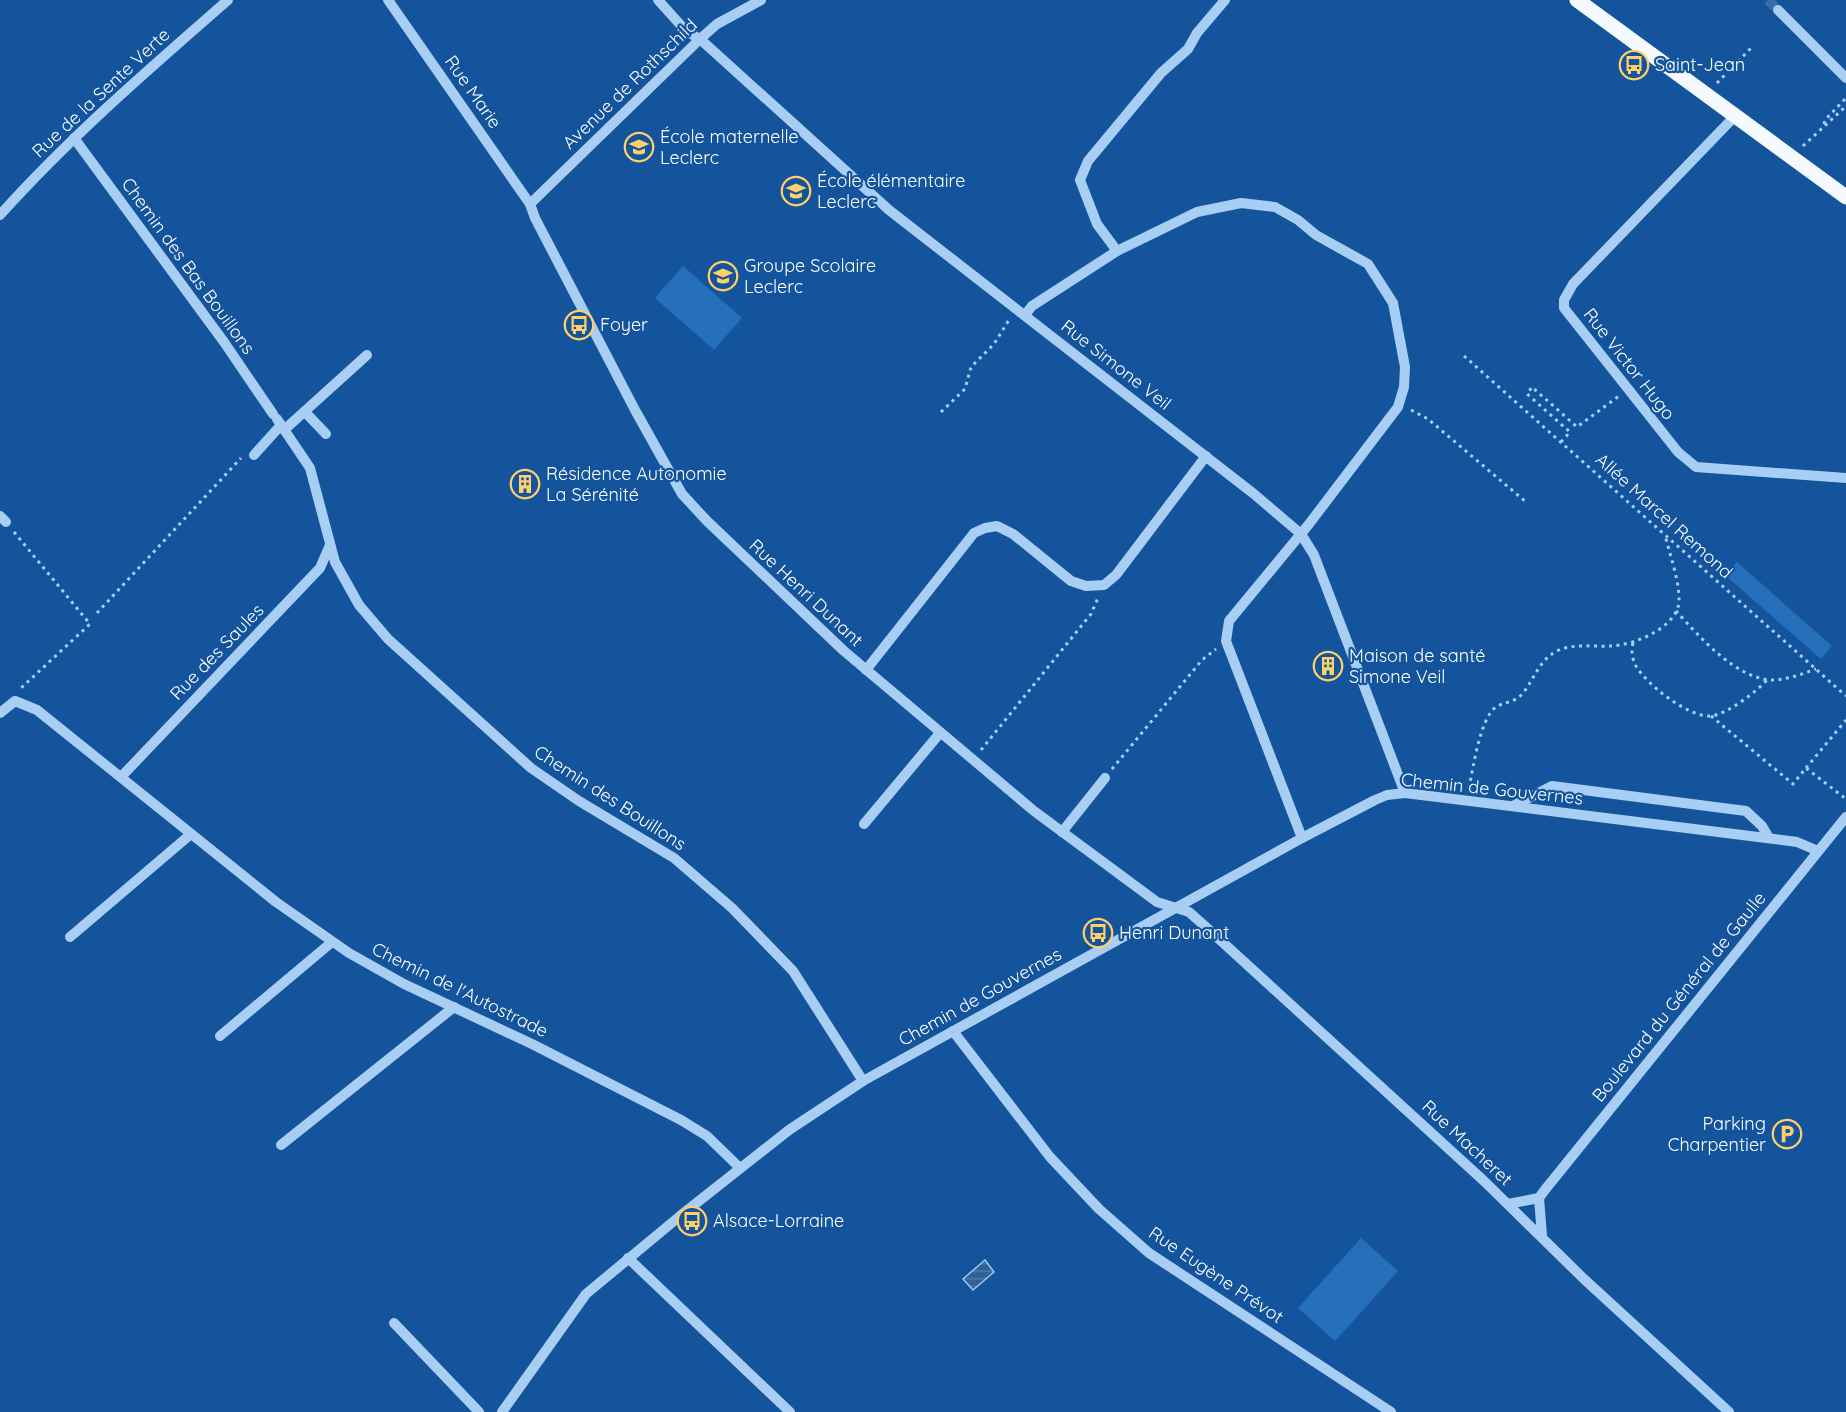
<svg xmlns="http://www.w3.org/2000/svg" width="1846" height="1412" font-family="Quicksand,sans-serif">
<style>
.park{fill:#266fba}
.water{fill:url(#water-rules);stroke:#9bc9f6;stroke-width:1.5}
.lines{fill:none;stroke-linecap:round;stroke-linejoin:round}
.minor-tunnel{stroke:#366eab;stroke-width:10;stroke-dasharray:10 5;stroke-linecap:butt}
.path{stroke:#a9cef4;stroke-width:3;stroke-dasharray:3 4.5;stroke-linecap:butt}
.minor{stroke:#a9cef4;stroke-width:10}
.major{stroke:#f5faff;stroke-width:15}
.labels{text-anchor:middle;stroke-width:4.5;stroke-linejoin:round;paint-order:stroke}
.poi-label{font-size:18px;fill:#fff;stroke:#13549c;text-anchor:start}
.street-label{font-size:18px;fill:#fff;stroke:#13549c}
</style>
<defs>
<pattern id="water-rules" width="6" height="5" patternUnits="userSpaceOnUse" patternTransform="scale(1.5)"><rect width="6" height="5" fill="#316195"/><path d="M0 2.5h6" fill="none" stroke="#5079a5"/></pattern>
</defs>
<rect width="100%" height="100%" fill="#13549c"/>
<!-- park -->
<g class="park">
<polygon points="683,266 742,318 714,350 655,298"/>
<polygon points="1737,562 1832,646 1821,659 1725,575"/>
<polygon points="1361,1238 1398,1271 1335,1341 1298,1308"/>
</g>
<!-- water -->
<polygon class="water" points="985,1260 994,1272 973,1290 963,1279"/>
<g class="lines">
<!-- minor-tunnel -->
<polyline class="minor-tunnel" points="1768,0 1778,10"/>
<!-- path -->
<g class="path">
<polyline points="1717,83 1751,48"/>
<polyline points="1824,124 1825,120 1846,98"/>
<polyline points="1803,146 1844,108 1846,109"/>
<polyline points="1464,356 1846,696"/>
<polyline points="1411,410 1428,419 1526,502"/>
<polyline points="941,412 965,389 971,367 994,344 1009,320"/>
<polyline points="1561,442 1570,432 1527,394 1532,387 1577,427 1619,396"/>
<polyline points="14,532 90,624 20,689"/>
<path d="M1676 611C1699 636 1737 681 1775 680 1789 679 1802 674 1816 669"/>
<polyline points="97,613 241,458"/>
<path d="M1633 643C1631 652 1632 658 1636 666 1646 684 1688 717 1710 716 1727 715 1757 691 1768 679"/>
<polyline points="1711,716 1793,784 1806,768 1846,799"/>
<polyline points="981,750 1091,614 1098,598"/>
<polyline points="1806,768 1846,720"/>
<polyline points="1112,769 1202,660 1216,649"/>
<path d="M1469 788C1473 769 1480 718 1496 707 1506 701 1515 703 1523 693 1535 678 1539 660 1557 651 1574 643 1593 647 1611 646 1633 645 1671 630 1678 607 1683 591 1669 552 1665 535"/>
</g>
<!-- minor -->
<g class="minor">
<polyline points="388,0 530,204 535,218 635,410 682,494 707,521 844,651 1034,811 1157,902 1189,912 1207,928 1484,1181 1584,1279 1729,1412"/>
<polyline points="658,0 686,31 700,39 889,210 1254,494 1301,534 1314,555 1405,793"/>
<polyline points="1778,10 1846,78"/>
<polyline points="1736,115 1573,284 1564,300 1564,308 1678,452 1696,467 1846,478"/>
<polyline points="74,138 224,342 273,414"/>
<polyline points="530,204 700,39 717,24 761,0"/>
<path d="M0 215C70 137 149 69 228 0"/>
<polyline points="1117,251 1097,224 1080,180 1088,161 1161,73 1188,49 1197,33 1225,0"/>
<polyline points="1025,315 1032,306 1117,251 1197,212 1241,203 1275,207 1298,220 1316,235 1368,264 1393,303 1405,367 1404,387 1398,407 1309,524 1229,621 1226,641 1302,838"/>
<polyline points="305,412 326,434"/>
<polyline points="277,419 310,468 335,562 359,605 388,639 531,768 579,801 674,858 732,908 793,971 863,1081"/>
<polyline points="284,430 367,355"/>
<polyline points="254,455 281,425"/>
<polyline points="0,516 6,522"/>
<polyline points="866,670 974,533 985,528 997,526 1013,534 1071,581 1086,586 1104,585 1116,575 1206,456"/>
<polyline points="0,713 15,701 37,710 276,902 349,953 404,984 532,1044 681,1120 707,1136 740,1168"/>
<polyline points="121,777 320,568 330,545"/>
<polyline points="1513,806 1552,786 1746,811 1762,826 1769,838"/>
<polyline points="864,824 940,733"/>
<polyline points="1062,832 1105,778"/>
<polyline points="70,937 191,834"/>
<polyline points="953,1031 1050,1157 1099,1209 1149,1253 1391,1412"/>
<polyline points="220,1036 332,942"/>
<polyline points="281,1145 454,1007"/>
<polyline points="1508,1204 1539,1198"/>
<polyline points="1542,1236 1539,1198 1544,1191 1846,817"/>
<polyline points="628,1258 790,1412"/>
<polyline points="394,1323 479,1412"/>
<polyline points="502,1412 586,1294 680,1216 789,1130 863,1081 1302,838 1375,800 1387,795 1405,793 1774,839 1797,842 1818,851"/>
</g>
<!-- major -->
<polyline class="major" points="1577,0 1846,197"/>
</g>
<!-- icons -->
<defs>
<g id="bus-ring" transform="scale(1.5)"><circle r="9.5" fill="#13549c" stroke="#ffcf6b" stroke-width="1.5"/><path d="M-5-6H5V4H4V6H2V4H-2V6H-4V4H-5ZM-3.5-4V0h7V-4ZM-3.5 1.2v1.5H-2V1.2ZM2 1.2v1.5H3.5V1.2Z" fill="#ffcf6b"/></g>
<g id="school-ring" transform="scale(1.5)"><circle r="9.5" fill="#13549c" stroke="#ffcf6b" stroke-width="1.5"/><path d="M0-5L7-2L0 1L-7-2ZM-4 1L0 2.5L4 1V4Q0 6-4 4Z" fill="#ffcf6b"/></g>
<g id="building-ring" transform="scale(1.5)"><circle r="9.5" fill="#13549c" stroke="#ffcf6b" stroke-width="1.5"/><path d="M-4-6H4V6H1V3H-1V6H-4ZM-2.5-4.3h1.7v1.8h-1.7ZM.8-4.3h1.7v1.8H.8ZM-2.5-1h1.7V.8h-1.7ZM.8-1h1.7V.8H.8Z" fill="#ffcf6b"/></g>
<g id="parking-ring" transform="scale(1.5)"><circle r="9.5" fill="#13549c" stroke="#ffcf6b" stroke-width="1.5"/><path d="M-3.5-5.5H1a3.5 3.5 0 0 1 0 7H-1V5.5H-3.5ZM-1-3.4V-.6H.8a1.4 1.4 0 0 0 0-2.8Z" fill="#ffcf6b"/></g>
</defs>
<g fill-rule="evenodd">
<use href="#bus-ring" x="1634" y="65"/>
<use href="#school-ring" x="639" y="147"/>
<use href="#school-ring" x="796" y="191"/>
<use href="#school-ring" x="723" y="276"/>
<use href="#bus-ring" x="579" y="325"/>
<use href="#building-ring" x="525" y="484"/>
<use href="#building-ring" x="1328" y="666"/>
<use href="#bus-ring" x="1098" y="933"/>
<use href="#parking-ring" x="1787" y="1134"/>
<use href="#bus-ring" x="692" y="1221"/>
</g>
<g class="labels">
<!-- poi labels -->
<g class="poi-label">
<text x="1655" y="71">Saint-Jean</text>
<text x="660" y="143">École maternelle<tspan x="660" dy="21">Leclerc</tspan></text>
<text x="817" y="187">École élémentaire<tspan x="817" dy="21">Leclerc</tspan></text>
<text x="744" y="272">Groupe Scolaire<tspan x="744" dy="21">Leclerc</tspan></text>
<text x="600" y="331">Foyer</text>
<text x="546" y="480">Résidence Autonomie<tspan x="546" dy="21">La Sérénité</tspan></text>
<text x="1349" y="662">Maison de santé<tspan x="1349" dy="21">Simone Veil</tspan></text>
<text x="1119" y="939">Henri Dunant</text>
<text x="1766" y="1130" text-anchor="end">Parking<tspan x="1766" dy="21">Charpentier</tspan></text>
<text x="713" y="1227">Alsace-Lorraine</text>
</g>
<!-- street labels -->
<g class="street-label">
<text transform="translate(630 84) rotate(-44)" y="6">Avenue de Rothschild</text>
<text transform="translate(473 92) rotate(55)" y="6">Rue Marie</text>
<text transform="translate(101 93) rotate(-43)" y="6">Rue de la Sente Verte</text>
<text transform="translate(188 266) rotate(54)" y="6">Chemin des Bas Bouillons</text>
<text transform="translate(1629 364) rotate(52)" y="6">Rue Victor Hugo</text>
<text transform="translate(1116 365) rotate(38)" y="6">Rue Simone Veil</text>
<text transform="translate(1664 516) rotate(42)" y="6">Allée Marcel Remond</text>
<text transform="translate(806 593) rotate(43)" y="6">Rue Henri Dunant</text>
<text transform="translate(217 652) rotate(-46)" y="6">Rue des Saules</text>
<text transform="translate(1492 789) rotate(6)" y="6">Chemin de Gouvernes</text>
<text transform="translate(610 798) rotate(33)" y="6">Chemin des Bouillons</text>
<text transform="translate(460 990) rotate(26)" y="6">Chemin de l'Autostrade</text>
<text transform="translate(980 997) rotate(-29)" y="6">Chemin de Gouvernes</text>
<text transform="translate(1679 997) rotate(-51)" y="6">Boulevard du Général de Gaulle</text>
<text transform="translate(1467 1143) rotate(43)" y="6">Rue Macheret</text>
<text transform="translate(1216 1275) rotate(34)" y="6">Rue Eugène Prévot</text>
</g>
</g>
</svg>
